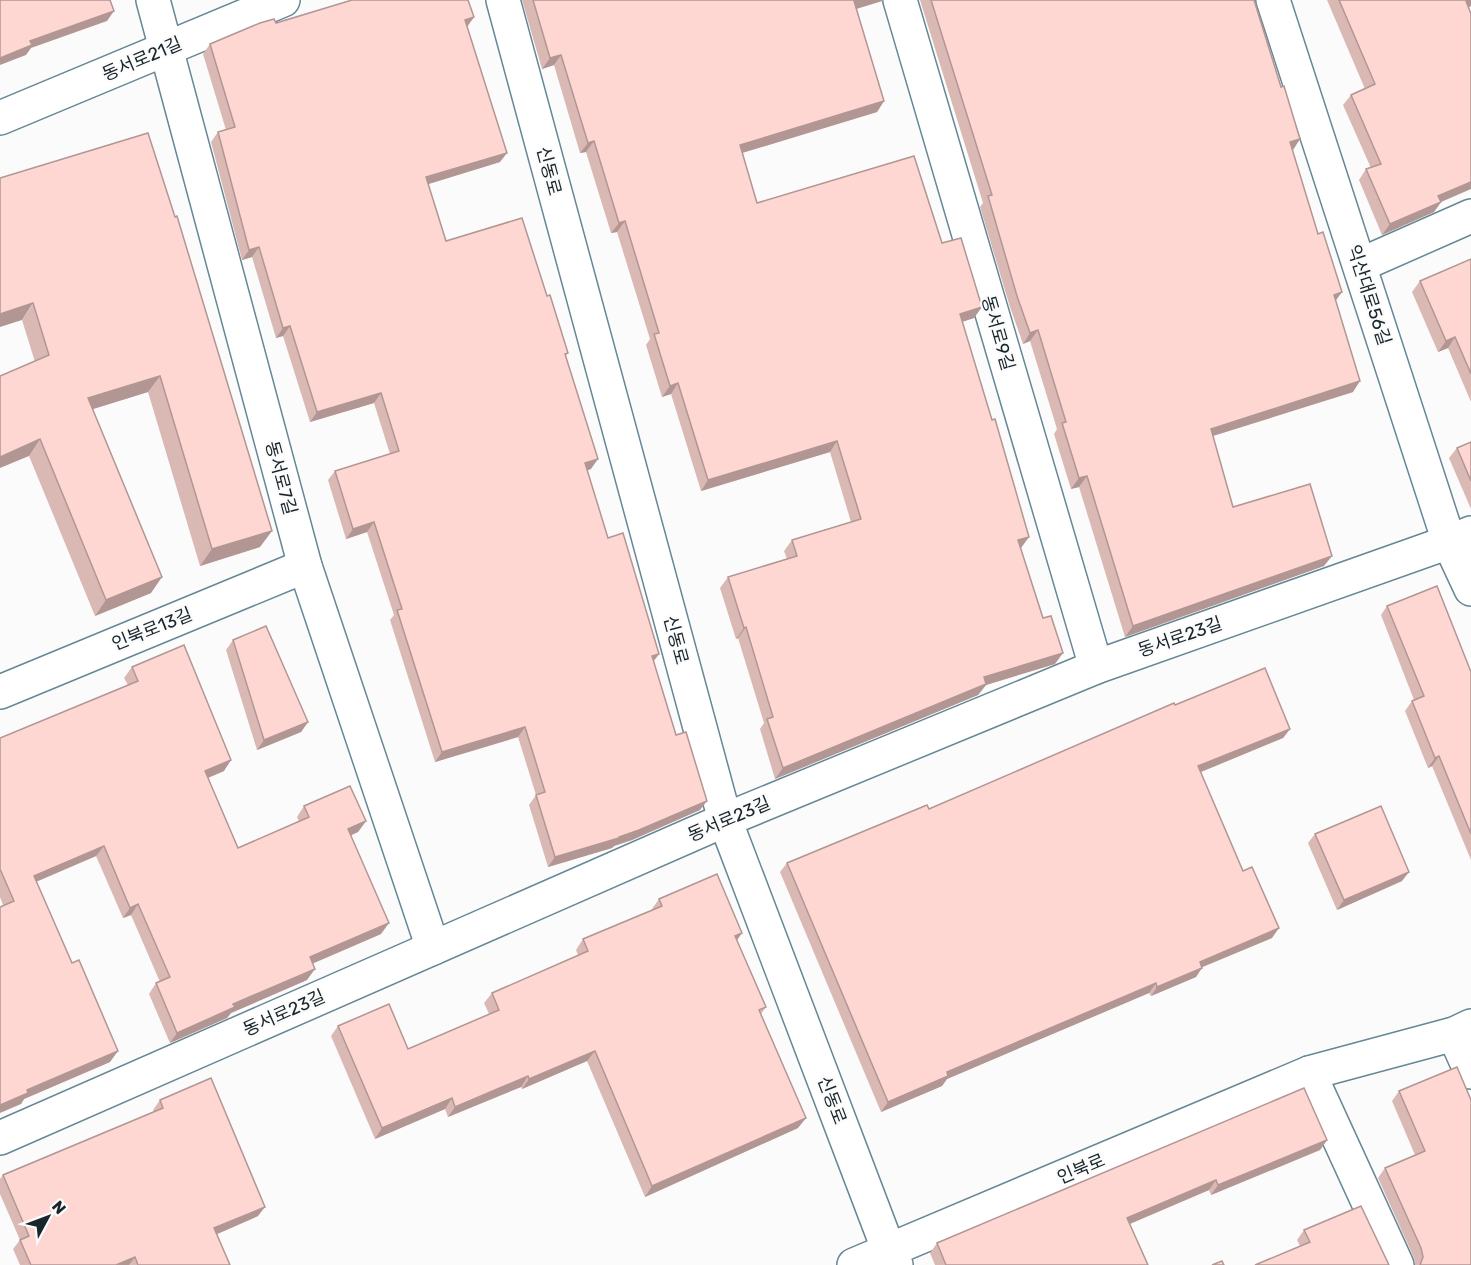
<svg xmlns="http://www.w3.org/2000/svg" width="1471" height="1265" font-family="Rubik,'Noto Sans KR',sans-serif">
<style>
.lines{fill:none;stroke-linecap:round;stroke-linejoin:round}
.minor-casing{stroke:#668796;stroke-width:36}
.minor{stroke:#fff;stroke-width:33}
.wall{fill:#dab9b5}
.shaded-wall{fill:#b29694}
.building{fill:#fed7d3;stroke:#b29694;stroke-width:1.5}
.labels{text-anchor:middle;stroke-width:4.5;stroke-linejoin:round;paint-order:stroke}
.street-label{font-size:18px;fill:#18252b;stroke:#fbfbfb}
</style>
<rect width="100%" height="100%" fill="#fbfbfb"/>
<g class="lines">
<!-- minor casing -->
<g class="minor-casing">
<g id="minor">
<polyline points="153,0 305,566 433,948"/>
<polyline points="503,0 725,820 889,1251 896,1265"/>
<polyline points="900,0 1096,667"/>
<polyline points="1273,0 1449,542 1471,589"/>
<polyline points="0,118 283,0"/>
<polyline points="1360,265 1471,216"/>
<polyline points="0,692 305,566"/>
<polyline points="1454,1034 1471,1072"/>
<polyline points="1309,1073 1397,1265"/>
<polyline points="0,1138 725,820 1096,667 1449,542 1471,533"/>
<polyline points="854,1265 1309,1073 1454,1034 1471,1026"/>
</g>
</g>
<!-- minor -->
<use href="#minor" class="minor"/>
</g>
<!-- wall -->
<g class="wall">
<polygon points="522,0 883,0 882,1 856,9 884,101 877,112 742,153 757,203 942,243 974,318 962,322 1021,548 1055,664 986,685 978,695 775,779 760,729 764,723 738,638 736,639 720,588 728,577 787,559 784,551 792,540 851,522 830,452 701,491 671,394 662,397 646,345 650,339 617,232 611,233 586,152 580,153 554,65 542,69"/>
<polygon points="920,0 1254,0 1281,87 1300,139 1292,150 1336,301 1353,392 1213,436 1233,507 1324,566 1125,637 1079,487 1071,489 1054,434 1057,429 1030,341 1023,344 1010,307 980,207 983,203"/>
<polygon points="1327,0 1471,0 1471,6 1468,8 1441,202 1434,212 1382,235 1359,180 1366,169 1371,168 1343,105 1351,95 1365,89"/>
<polygon points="474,17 467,26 500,162 428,184 446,241 547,296 568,353 566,356 591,469 587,470 608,538 659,654 653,662 676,735 700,810 632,840 614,846 612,848 548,867 529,805 536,795 518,737 435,762 390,620 394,615 367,532 346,539 328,480 335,471 390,454 374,403 310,422 283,336 276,338 252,257 242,260 211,142 218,132 226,130 203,54 210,44 276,23"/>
<polygon points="148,133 260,547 200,566 148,392 93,409 151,593 95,616 29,456 35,362 22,320"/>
<polygon points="1471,259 1471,402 1448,348 1438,352 1412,292 1420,281"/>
<polygon points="1471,442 1471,509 1449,458 1457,448"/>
<polygon points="1387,606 1471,672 1471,860 1432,766 1428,768 1405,711 1412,701 1414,700 1381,615"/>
<polygon points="233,640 308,722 301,732 257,750 226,650"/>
<polygon points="132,667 224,771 208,778 238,848 299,822 297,817 304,806 366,821 358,832 351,835 381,934 312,964 307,980 231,1013 227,1018 170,1043 149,994 156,983 160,982 131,915 123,918 96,856 36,882 110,1062 24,1099 21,1104 3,905 0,897 0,738 128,685 124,678"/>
<polygon points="1175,705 1290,729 1283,738 1201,772 1272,938 1202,967 1196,977 1151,996 1149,993 947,1079 942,1086 881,1112 780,872 787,863 929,809"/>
<polygon points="1315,834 1402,881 1337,910 1308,843"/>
<polygon points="659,899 737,940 766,1007 761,1014 798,1128 645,1197 587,1061 522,1089 521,1087 448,1117 445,1109 375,1139 331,1036 338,1026 408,1049 489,1014 484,1003 492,993 578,955 576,950 583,939 652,910 652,909"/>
<polygon points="1399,1091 1471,1100 1471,1265 1415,1265 1414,1258 1378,1178 1385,1168 1415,1155 1392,1101"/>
<polygon points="160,1100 258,1216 217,1234 230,1265 20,1265 13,1249 20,1240 0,1194 0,1179 3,1175 154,1112 153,1110"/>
<polygon points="1327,1140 1320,1150 1211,1195 1209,1190 1130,1224 1148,1265 935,1265 930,1253 937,1243"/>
<polygon points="1304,1230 1387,1263 1300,1246 1297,1240"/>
</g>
<!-- shaded-wall -->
<g class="shaded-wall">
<polygon points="858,0 883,0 882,1 846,12 854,1"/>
<polygon points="1469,0 1471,0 1471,6 1458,12 1466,1"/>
<polygon points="114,11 107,21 31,48 26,55 0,65 0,58 30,41"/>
<polygon points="474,17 467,27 465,20"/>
<polygon points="561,55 554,65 542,69 550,58"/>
<polygon points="884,101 877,112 732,156 740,145"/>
<polygon points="1300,139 1293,150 1282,153 1290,142"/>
<polygon points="594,141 586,152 580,153 588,143"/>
<polygon points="507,153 500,162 419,187 426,177"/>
<polygon points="1471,182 1471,189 1441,202 1434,212 1382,235 1390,224 1438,196"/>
<polygon points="625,221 617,232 611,233 619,223"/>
<polygon points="259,247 252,257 242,260 249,250"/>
<polygon points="1342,292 1334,303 1334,295"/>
<polygon points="33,303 22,320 0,327 0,314"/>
<polygon points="982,307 974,318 952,325 960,314"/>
<polygon points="290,326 283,336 276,338 283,328"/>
<polygon points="1038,330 1030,341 1023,344 1030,333"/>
<polygon points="1455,337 1448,348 1438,352 1446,341"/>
<polygon points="160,376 148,392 77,414 88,398"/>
<polygon points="1360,381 1353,392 1203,439 1211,429"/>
<polygon points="678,383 671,394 662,397 670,386"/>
<polygon points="381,393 374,403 310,422 317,412"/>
<polygon points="40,439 29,456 0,468 0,457"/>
<polygon points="837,441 830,452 701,491 708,480"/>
<polygon points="598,459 591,469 578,473 585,463"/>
<polygon points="1087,476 1079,487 1071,489 1079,478"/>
<polygon points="374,522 367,532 346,539 353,529"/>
<polygon points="272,531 260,547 200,566 212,549"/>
<polygon points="1029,537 1021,548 1011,551 1018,540"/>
<polygon points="1332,556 1324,566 1125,637 1133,626"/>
<polygon points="162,577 151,593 95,616 106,600"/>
<polygon points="746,627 738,638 736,639 744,628"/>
<polygon points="1063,653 1055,664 986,685 978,695 775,779 783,768 984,677"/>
<polygon points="659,654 652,663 652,656"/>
<polygon points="308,722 301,732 257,750 264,740"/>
<polygon points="525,727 518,737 435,762 442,752"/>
<polygon points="1290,729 1283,738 1191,776 1198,766"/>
<polygon points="1439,756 1432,766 1428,768 1435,758"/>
<polygon points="231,760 224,771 198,782 205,771"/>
<polygon points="707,801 700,810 632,840 614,846 612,848 548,867 555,857 619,837"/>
<polygon points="366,821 358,832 341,840 348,829"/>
<polygon points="104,846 96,856 26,886 34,876"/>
<polygon points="1409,872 1402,881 1337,910 1344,900"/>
<polygon points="138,904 131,915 123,918 130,908"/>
<polygon points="389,923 381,934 302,968 310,957"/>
<polygon points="1279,928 1272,938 1193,971 1200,962"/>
<polygon points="742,933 735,943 735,936"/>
<polygon points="1202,968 1196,977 1151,996 1157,987"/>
<polygon points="315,969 307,980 231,1013 227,1018 170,1043 177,1033 233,1004"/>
<polygon points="1156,983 1149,993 947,1079 942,1086 881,1112 888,1102 947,1072"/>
<polygon points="118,1051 110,1062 24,1099 21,1104 0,1113 0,1105 27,1090"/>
<polygon points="595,1051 587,1061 522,1089 529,1079"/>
<polygon points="528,1076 521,1087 448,1117 455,1107"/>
<polygon points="452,1098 445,1109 375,1139 382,1128"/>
<polygon points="806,1118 798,1128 645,1197 652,1186"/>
<polygon points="1327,1140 1320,1150 1211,1195 1218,1185"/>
<polygon points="1216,1180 1209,1190 1120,1228 1127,1218"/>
<polygon points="265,1207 258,1216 208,1238 214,1228"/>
<polygon points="135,1257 129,1265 116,1265"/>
</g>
<!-- building -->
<g class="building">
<polygon points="0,0 110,0 114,11 30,41 32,45 0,58"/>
<polygon points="352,0 468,0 474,17 465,20 507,153 426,177 446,241 522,218 547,296 550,295 568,353 565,354 598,459 585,463 608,538 623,533 659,654 652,656 676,735 686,732 707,801 639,830 619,837 619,838 555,857 536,795 545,792 525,727 442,752 397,610 402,609 374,522 353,529 335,471 399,451 381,393 317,412 290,326 283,328 259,247 249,250 218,132 235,127 210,44 260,23 274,19 276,23"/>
<polygon points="533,0 858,0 854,1 884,101 740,145 757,203 914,156 942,243 961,238 982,307 960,314 992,420 995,419 1029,537 1018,540 1043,618 1051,616 1063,653 984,677 986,684 783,768 767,719 773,717 746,627 744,628 728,577 797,556 792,540 861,519 837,441 708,480 678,383 670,386 654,334 659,333 625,221 619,223 594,141 588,143 561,55 550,58"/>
<polygon points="931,0 1254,0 1281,87 1284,86 1300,139 1290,142 1318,234 1323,232 1342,292 1334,295 1360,381 1211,429 1233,507 1310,484 1332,556 1133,626 1087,476 1079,478 1062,423 1066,422 1038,330 1030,333 1017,296 988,196 992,195"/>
<polygon points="1339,0 1469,0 1466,1 1471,14 1471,182 1438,196 1441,202 1390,224 1366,169 1381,164 1351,95 1375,84"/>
<polygon points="148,133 175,217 177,216 272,531 212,549 160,376 88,398 162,577 106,600 40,439 0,457 0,376 49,355 33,303 0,314 0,178"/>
<polygon points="1471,259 1471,374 1455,337 1446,341 1420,281"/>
<polygon points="1471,442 1471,481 1457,448"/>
<polygon points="1437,586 1471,672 1471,834 1439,756 1435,758 1412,701 1424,696 1387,606"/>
<polygon points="266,626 308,722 264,740 233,640"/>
<polygon points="184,645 231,760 205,771 238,848 309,817 304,806 350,786 366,821 348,829 389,923 310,957 315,969 233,1004 235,1007 177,1033 156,983 170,977 138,904 130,908 104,846 34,876 72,963 79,960 118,1051 27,1090 28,1093 0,1105 0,907 14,901 0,869 0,738 138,681 132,667"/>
<polygon points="1265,668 1290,729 1198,766 1243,871 1252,867 1279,928 1200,962 1202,968 1157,987 1156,983 947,1072 948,1076 888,1102 787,863 927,805 929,809 1174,703 1175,705"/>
<polygon points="1381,806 1409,872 1344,900 1315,834"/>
<polygon points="717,874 742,933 735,936 766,1007 759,1010 806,1118 652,1186 595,1051 529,1079 528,1076 455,1107 452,1098 382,1128 338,1026 389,1004 408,1049 499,1010 492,993 588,951 583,939 662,906 659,899"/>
<polygon points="1457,1067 1471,1100 1471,1265 1420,1265 1423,1257 1421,1248 1385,1168 1425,1151 1399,1091"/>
<polygon points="211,1078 265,1207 214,1228 230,1265 138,1265 135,1257 116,1265 31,1265 20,1240 29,1236 3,1175 163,1108 160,1100"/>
<polygon points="1304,1088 1327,1140 1218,1185 1216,1180 1127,1218 1148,1265 946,1265 937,1243"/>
<polygon points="1361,1206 1389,1265 1255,1265 1310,1242 1304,1230"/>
<polygon points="1222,1261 1224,1265 1212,1265"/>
</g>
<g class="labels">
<!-- street labels -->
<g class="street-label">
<text transform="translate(142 59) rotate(-23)" y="6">동서로21길</text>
<text transform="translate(549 171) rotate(75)" y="6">신동로</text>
<text transform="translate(1369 295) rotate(72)" y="6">익산대로56길</text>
<text transform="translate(998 333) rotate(74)" y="6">동서로9길</text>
<text transform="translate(281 478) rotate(75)" y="6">동서로7길</text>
<text transform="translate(152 629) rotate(-22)" y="6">인북로13길</text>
<text transform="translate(1180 637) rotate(-19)" y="6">동서로23길</text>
<text transform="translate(676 640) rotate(75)" y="6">신동로</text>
<text transform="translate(729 819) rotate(-23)" y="6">동서로23길</text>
<text transform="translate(284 1013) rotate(-24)" y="6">동서로23길</text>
<text transform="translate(832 1100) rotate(69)" y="6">신동로</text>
<text transform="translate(1081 1169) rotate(-23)" y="6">인북로</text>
</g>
</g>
<!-- north arrow -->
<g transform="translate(48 1217) rotate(49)" stroke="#fbfbfb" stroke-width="4.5" paint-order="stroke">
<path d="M0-4.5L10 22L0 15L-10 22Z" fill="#18252b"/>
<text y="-9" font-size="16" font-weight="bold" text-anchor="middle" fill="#18252b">N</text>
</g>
</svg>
